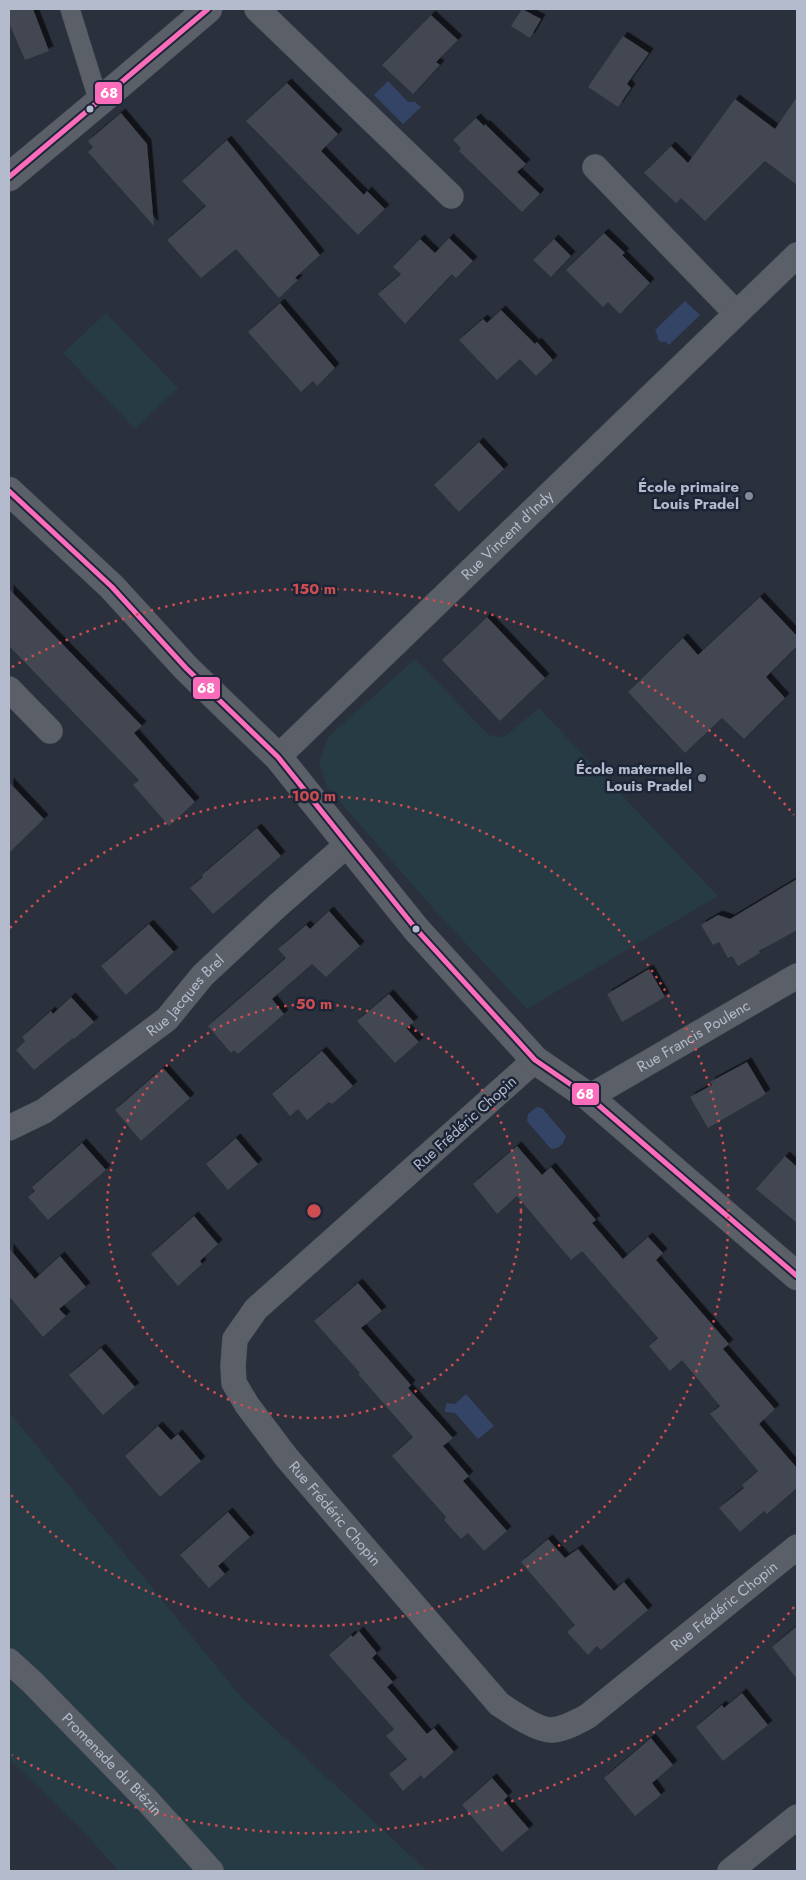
<svg xmlns="http://www.w3.org/2000/svg" width="806" height="1880" font-family="Jost,sans-serif">
<style>
.green{fill:#263b43}
.water{fill:#344467}
.building{fill:#424651;filter:url(#shadow)}
.lines{fill:none;stroke-linecap:round;stroke-linejoin:round}
.pedestrian-casing{stroke:#464b54;stroke-width:20}
.minor-casing{stroke:#464b54;stroke-width:26}
.tertiary-casing{stroke:#464b54;stroke-width:29}
.pedestrian{stroke:#5b5f68;stroke-width:19}
.minor{stroke:#5b5f68;stroke-width:25}
.tertiary{stroke:#5b5f68;stroke-width:28}
.bus-1-casing{stroke:#1c2537;stroke-width:9}
.bus-1{stroke:#fb6dba;stroke-width:5}
.ring{fill:none;stroke:#ce4d51;stroke-width:2.5;stroke-dasharray:2.5 5}
.bus-dot{fill:#b4bbcc;stroke:#1c2537;stroke-width:2}
.poi-dot{fill:#848a9a;stroke:#1c2537;stroke-width:2}
.labels{text-anchor:middle;stroke-width:5;stroke-linejoin:round;paint-order:stroke}
.poi-label{font-size:15px;font-weight:bold;fill:#b4bbcc;stroke:#1c2537;text-anchor:end}
.street-label{font-size:15px;fill:#b4bbcc;stroke:#1c2537}
.centre{fill:#ce4d51;stroke:#1c2537;stroke-width:2.5}
.ring-label{font-size:15px;text-anchor:middle;font-weight:bold;fill:#ce4d51;stroke:#1c2537;stroke-width:5;stroke-linejoin:round;paint-order:stroke}
.line-badge{stroke:#1c2537;stroke-width:2}
.badge-label{font-size:14px;text-anchor:middle;font-weight:bold;fill:#fff}
</style>
<defs>
<filter id="shadow"><feDropShadow dx="4.5" dy="-4.5" stdDeviation="0" flood-color="#0009"/></filter>
</defs>
<rect width="100%" height="100%" fill="#2a303c"/>
<!-- green -->
<g class="green">
<polygon points="106,313 178,388 135,429 63,353"/>
<polygon points="415,659 489,735 504,737 539,708 718,896 527,1009 438,914 327,787 319,762 328,737"/>
<polygon points="9,1412 242,1698 427,1871 119,1871 82,1830 9,1759"/>
</g>
<!-- water -->
<g class="water">
<polygon points="388,81 408,102 415,102 421,107 403,124 374,95"/>
<path d="M685 301 700 315 669 345 666 342C656 343 659 337 655 330Z"/>
<path d="M537 1107 542 1108 566 1136C564 1144 559 1149 551 1149L527 1121 528 1114Z"/>
<polygon points="466,1394 494,1426 478,1439 455,1413 445,1412 446,1403 455,1404"/>
</g>
<!-- building -->
<g class="building">
<polygon points="9,9 33,9 49,51 25,60 9,23"/>
<polygon points="522,9 541,19 530,38 511,26"/>
<polygon points="431,15 458,40 436,62 440,65 413,94 382,65"/>
<polygon points="623,36 649,53 627,84 631,88 618,107 588,87"/>
<polygon points="287,83 338,134 321,151 364,195 367,191 385,209 358,235 246,121"/>
<polygon points="797,97 797,185 765,161 705,221 681,198 676,203 644,173 671,146 688,163 735,99 775,129"/>
<polygon points="121,113 147,144 154,226 88,152 93,147 88,141"/>
<polygon points="476,118 484,126 485,124 526,164 517,172 540,194 522,212 459,151 461,148 453,140"/>
<polygon points="227,140 320,255 295,278 298,280 279,298 236,249 201,278 167,240 206,206 182,181"/>
<polygon points="604,233 625,253 622,255 650,283 620,314 608,302 603,307 566,270"/>
<polygon points="449,238 473,261 456,278 452,274 405,324 378,294 401,274 393,267 420,239 435,253"/>
<polygon points="554,239 571,256 551,277 533,260"/>
<polygon points="280,303 335,368 317,386 313,381 301,392 248,332"/>
<polygon points="501,310 535,344 537,342 553,360 536,376 520,359 497,380 459,340 483,319 487,323"/>
<polygon points="479,442 504,469 459,512 434,485"/>
<polygon points="9,589 142,726 134,733 195,802 169,826 133,785 139,780 9,646"/>
<polygon points="760,597 797,636 797,646 766,677 785,698 744,739 722,718 685,753 628,692 683,638 698,655"/>
<polygon points="487,617 545,678 500,721 442,660"/>
<polygon points="9,782 44,819 9,853"/>
<polygon points="257,828 281,856 213,914 190,888 203,877 202,875"/>
<polygon points="797,879 797,930 759,951 760,953 738,966 732,956 728,958 719,942 713,945 701,925 718,915 730,919"/>
<polygon points="329,911 360,946 326,977 312,964 272,999 284,1014 238,1054 234,1050 231,1053 208,1026 286,958 278,949 306,925 310,929"/>
<polygon points="149,924 174,952 126,995 101,966"/>
<polygon points="649,969 665,997 622,1022 607,994"/>
<polygon points="389,994 414,1022 406,1028 419,1042 395,1063 357,1021"/>
<polygon points="71,997 94,1022 74,1039 73,1038 34,1070 16,1050 25,1041 22,1037 51,1011 53,1014"/>
<polygon points="322,1051 353,1086 332,1104 329,1102 307,1120 298,1109 290,1116 272,1094"/>
<polygon points="747,1062 766,1094 708,1128 690,1097 712,1085 710,1082"/>
<polygon points="163,1068 190,1098 141,1141 115,1110"/>
<polygon points="236,1138 258,1164 228,1190 206,1164"/>
<polygon points="82,1143 106,1170 48,1220 28,1197 35,1191 32,1187"/>
<polygon points="517,1146 542,1175 551,1167 596,1220 592,1223 623,1259 648,1237 663,1253 656,1260 729,1344 723,1349 775,1409 759,1424 797,1468 797,1488 767,1514 764,1511 740,1532 719,1508 744,1488 742,1485 758,1471 710,1414 720,1406 682,1360 670,1371 649,1346 658,1338 582,1251 571,1260 517,1196 497,1214 473,1184"/>
<polygon points="785,1156 797,1167 797,1223 756,1189"/>
<polygon points="194,1216 218,1244 200,1261 202,1264 178,1286 151,1254"/>
<polygon points="9,1248 35,1279 60,1256 86,1287 59,1309 66,1316 43,1337 9,1296"/>
<polygon points="358,1283 382,1311 361,1328 411,1385 408,1388 453,1438 443,1446 469,1476 463,1481 507,1531 484,1551 468,1533 461,1539 444,1520 446,1517 392,1456 413,1437 358,1374 360,1373 314,1321"/>
<polygon points="101,1348 135,1387 103,1415 69,1375"/>
<polygon points="158,1426 171,1440 178,1434 201,1461 160,1497 125,1456"/>
<polygon points="228,1512 250,1537 218,1566 225,1574 209,1588 180,1555"/>
<polygon points="548,1539 565,1558 578,1549 614,1591 624,1582 648,1610 601,1650 597,1646 588,1655 567,1632 575,1625 521,1562"/>
<polygon points="797,1626 797,1679 772,1647"/>
<polygon points="359,1631 377,1653 372,1658 393,1682 387,1687 427,1734 434,1728 454,1752 424,1779 421,1775 403,1791 389,1774 407,1759 386,1736 394,1729 329,1655 351,1635 353,1637"/>
<polygon points="742,1693 768,1725 723,1761 696,1727 722,1705 724,1708"/>
<polygon points="651,1738 673,1765 652,1783 661,1795 635,1816 604,1778"/>
<polygon points="492,1778 508,1796 504,1800 529,1829 502,1852 462,1805"/>
</g>
<g class="lines">
<!-- pedestrian casing -->
<g class="pedestrian-casing">
<polyline id="pedestrian" points="70,9 99,102"/>
</g>
<!-- minor casing -->
<g class="minor-casing">
<g id="minor">
<polyline points="257,9 451,196"/>
<polyline points="595,167 736,313"/>
<polyline points="9,689 50,731"/>
<path id="s1" d="M278 757 797 255"/>
<path id="s2" d="M535 1060 256 1309 235 1339 233 1366 234 1383 247 1405 287 1458 499 1704C511 1712 538 1731 552 1730 565 1729 577 1722 588 1716L797 1547"/>
<path id="s3" d="M589 1097 797 976"/>
<path id="s4" d="M9 1128 44 1111 167 1019 203 975 276 907 349 843"/>
<path id="s5" d="M9 1661 32 1682 144 1797 211 1871"/>
<polyline points="730,1871 797,1817"/>
</g>
</g>
<!-- tertiary casing -->
<g class="tertiary-casing">
<g id="tertiary">
<polyline points="9,177 99,102 208,9"/>
<polyline points="9,491 112,587 186,668 278,757 416,929 535,1060 589,1097 797,1276"/>
</g>
</g>
<!-- pedestrian -->
<use href="#pedestrian" class="pedestrian"/>
<!-- minor -->
<use href="#minor" class="minor"/>
<!-- tertiary -->
<use href="#tertiary" class="tertiary"/>
<!-- bus-1 casing -->
<g class="bus-1-casing">
<g id="bus-1">
<polyline points="9,177 208,9"/>
<polyline points="9,491 112,587 186,668 278,757 416,929 535,1060 589,1097 797,1276"/>
</g>
</g>
<!-- bus-1 -->
<use href="#bus-1" class="bus-1"/>
</g>
<!-- distance rings -->
<g class="ring">
<circle cx="314" cy="1211" r="207"/>
<path d="M10 928A415 415 0 1 1 10 1494"/>
<path d="M794 1607A622 622 0 0 1 12 1755M12 667A622 622 0 0 1 794 815"/>
</g>
<!-- markers -->
<g class="bus-dot">
<circle cx="90" cy="109" r="4.5"/>
<circle cx="416" cy="929" r="4.5"/>
</g>
<g class="poi-dot">
<circle cx="749" cy="496" r="5"/>
<circle cx="702" cy="778" r="5"/>
</g>
<g class="labels">
<!-- poi labels -->
<g class="poi-label">
<text x="739" y="492">École primaire<tspan x="739" dy="17">Louis Pradel</tspan></text>
<text x="692" y="774">École maternelle<tspan x="692" dy="17">Louis Pradel</tspan></text>
</g>
<!-- street labels -->
<g class="street-label">
<text dy="5" stroke="none"><textPath href="#s1" startOffset="319">Rue Vincent d'Indy</textPath></text>
<text dy="5" stroke="none"><textPath href="#s4" startOffset="222">Rue Jacques Brel</textPath></text>
<text dy="5" stroke="none"><textPath href="#s3" startOffset="121">Rue Francis Poulenc</textPath></text>
<text transform="translate(465 1123) rotate(-42)" y="5">Rue Frédéric Chopin</text>
<text dy="5" stroke="none"><textPath href="#s2" startOffset="620">Rue Frédéric Chopin</textPath></text>
<text dy="5" stroke="none"><textPath href="#s2" startOffset="1145">Rue Frédéric Chopin</textPath></text>
<text dy="5" stroke="none"><textPath href="#s5" startOffset="146">Promenade du Biézin</textPath></text>
</g>
</g>
<circle cx="314" cy="1211" r="8" class="centre"/>
<g class="ring-label">
<text x="314" y="594">150 m</text>
<text x="314" y="801">100 m</text>
<text x="314" y="1009">50 m</text>
</g>
<g class="line-badge">
<rect x="94" y="81" width="29" height="24" rx="5" fill="#fb6dba"/>
<rect x="192" y="676" width="29" height="24" rx="5" fill="#fb6dba"/>
<rect x="571" y="1082" width="29" height="24" rx="5" fill="#fb6dba"/>
</g>
<g class="badge-label">
<text x="109" y="98">68</text>
<text x="206" y="693">68</text>
<text x="585" y="1099">68</text>
</g>
<!-- border -->
<rect width="806" height="1880" fill="none" stroke="#b4bbcc" stroke-width="20"/>
</svg>
